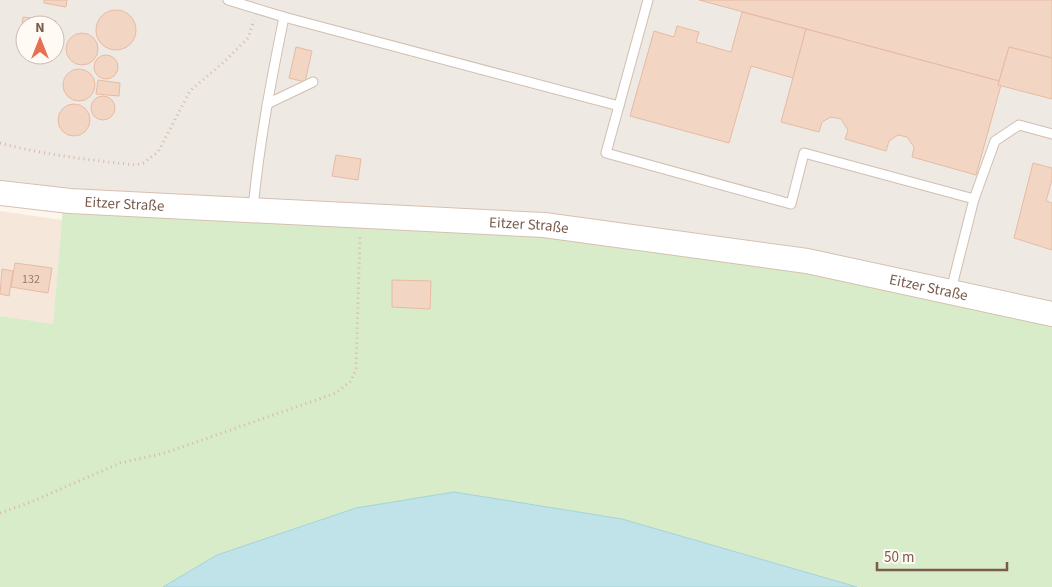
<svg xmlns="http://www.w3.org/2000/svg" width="1052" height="587" font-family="'Source Sans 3',sans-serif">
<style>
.residential{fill:#f5e8da}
.industrial{fill:#efe9e4;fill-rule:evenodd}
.green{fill:#d8ecc9}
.water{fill:#bfe3e8;stroke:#a5d3da}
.building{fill:#f3d5c3;stroke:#e6bba3}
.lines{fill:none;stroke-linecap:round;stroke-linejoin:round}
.service-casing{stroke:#d1beb0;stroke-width:11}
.secondary-casing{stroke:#d6c0b0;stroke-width:26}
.path{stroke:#d9b8a5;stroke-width:3;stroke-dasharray:1 4;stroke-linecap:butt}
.service{stroke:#fff;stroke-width:9}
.secondary{stroke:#fff;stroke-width:24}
.labels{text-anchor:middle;stroke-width:5;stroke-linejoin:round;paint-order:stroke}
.number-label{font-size:12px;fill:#987a6a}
.street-label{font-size:15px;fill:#7a5c4d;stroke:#fffaf3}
</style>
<rect width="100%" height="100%" fill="#fdf6ec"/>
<!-- residential -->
<polygon class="residential" points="0,211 62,220 53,325 0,316"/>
<!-- industrial -->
<path class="industrial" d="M0 0H1052V305L65 195 0 184ZM25 25H55V55H25Z"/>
<!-- green -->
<polygon class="green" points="63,207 545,232 807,272 1052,322 1052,587 0,587 0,316 53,324"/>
<!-- water -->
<polygon class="water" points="454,492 622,519 857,587 163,587 217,555 356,508"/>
<!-- building -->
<g class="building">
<polygon points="44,0 67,0 66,7 44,3"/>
<polygon points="699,0 1052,0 1052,58 1009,47 999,81"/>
<circle cx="116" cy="30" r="20"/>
<polygon points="742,12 806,29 793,78 751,66 729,143 630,116 654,31 674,37 677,26 699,32 696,42 731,52"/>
<polygon points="23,17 56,21 55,31 55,25 25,25 25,40 20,40"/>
<polygon points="806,29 999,81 998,85 1001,85 976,175 912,157 914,147 907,137 898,135 889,141 886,151 845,139 848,130 841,119 831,117 822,122 819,132 781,122"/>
<circle cx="82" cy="49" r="16"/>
<polygon points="296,47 312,51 305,82 289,78"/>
<polygon points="1009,47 1052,58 1052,99 998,85"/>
<circle cx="106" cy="67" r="12"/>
<circle cx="79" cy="85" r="16"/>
<polygon points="98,80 120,83 119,96 96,94"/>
<circle cx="103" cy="108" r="12"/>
<circle cx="74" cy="120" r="16"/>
<polygon points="336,155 361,159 358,180 332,176"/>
<polygon points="1033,163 1052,168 1052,180 1046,201 1052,203 1052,250 1014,238"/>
<polygon points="15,263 52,268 48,293 11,287"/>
<polygon points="2,269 13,271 9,296 0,294"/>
<polygon points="392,280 431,281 430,309 392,307"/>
</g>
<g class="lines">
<!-- service casing -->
<g class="service-casing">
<g id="service">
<polyline points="228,0 284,17 619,106"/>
<polyline points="648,0 606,153 791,204 804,153 974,199 951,290"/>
<polyline points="267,104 313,82"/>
<polyline points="974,199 995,141 1019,125 1052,134"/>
<path d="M253 209C259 144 271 81 284 17"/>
</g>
</g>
<!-- secondary casing -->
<g class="secondary-casing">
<g id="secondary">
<path id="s1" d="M0 193 70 201 544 225 807 261 1052 314"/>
</g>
</g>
<!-- path -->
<g class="path">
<path d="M0 143C45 155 90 160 136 165L143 163 158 152 190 91 225 61 248 38 254 20"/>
<polyline points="0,513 31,502 120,463 165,453 336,393 351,381 356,369 360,234"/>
</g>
<!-- service -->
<use href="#service" class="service"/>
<!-- secondary -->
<use href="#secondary" class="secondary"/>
</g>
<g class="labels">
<!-- number labels -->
<g class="number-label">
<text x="31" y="283">132</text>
</g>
<!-- street labels -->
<g class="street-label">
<text dy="5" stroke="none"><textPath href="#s1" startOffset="125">Eitzer Straße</textPath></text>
<text dy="5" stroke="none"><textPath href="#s1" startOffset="530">Eitzer Straße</textPath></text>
<text dy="5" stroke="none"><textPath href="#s1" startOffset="935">Eitzer Straße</textPath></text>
</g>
</g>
<!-- north arrow -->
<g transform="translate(40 40)"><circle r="24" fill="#fffaf3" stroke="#cabbb1"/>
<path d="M0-4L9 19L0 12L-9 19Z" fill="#e76f51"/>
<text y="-8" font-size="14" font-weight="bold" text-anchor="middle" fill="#7a5c4d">N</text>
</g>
<!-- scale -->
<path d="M877 562v8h130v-8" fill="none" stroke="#7a5c4d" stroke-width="2.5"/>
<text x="884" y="562" font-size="15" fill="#7a5c4d" stroke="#fffaf3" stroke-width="4" paint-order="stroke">50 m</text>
</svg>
